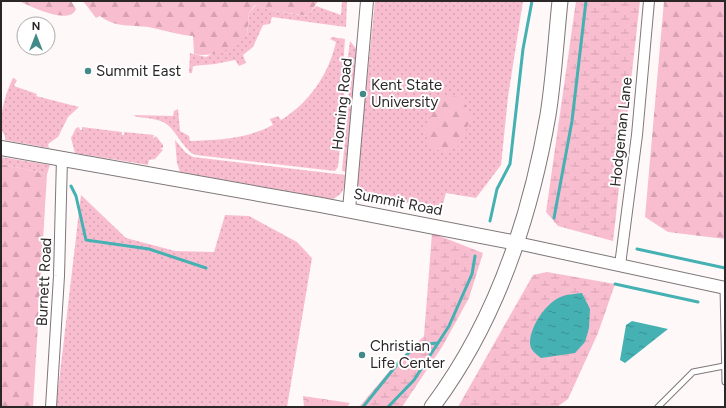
<svg xmlns="http://www.w3.org/2000/svg" width="726" height="408" font-family="Figtree,sans-serif">
<style>
.grass{fill:url(#grass-dots)}
.forest{fill:url(#forest-firs)}
.wetland{fill:url(#wetland-marsh)}
.park{fill:url(#park-crowns)}
.water{fill:url(#water-ripples)}
.lines{fill:none;stroke-linecap:round;stroke-linejoin:round}
.stream{stroke:#45b1b2;stroke-width:3}
.service-casing{stroke:#7f7779;stroke-width:7}
.minor-casing{stroke:#7f7779;stroke-width:12}
.tertiary-casing{stroke:#7f7779;stroke-width:14}
.secondary-casing{stroke:#7f7779;stroke-width:16}
.primary-casing{stroke:#7f7779;stroke-width:17}
.service{stroke:#fff;stroke-width:5}
.minor{stroke:#fff;stroke-width:10}
.tertiary{stroke:#fff;stroke-width:12}
.secondary{stroke:#fff;stroke-width:14}
.primary{stroke:#fff;stroke-width:15}
.poi-dot{fill:#428a8a;stroke:#fff;stroke-width:1.5}
.labels{text-anchor:middle;stroke-width:4;stroke-linejoin:round;paint-order:stroke}
.poi-label{font-size:15px;fill:#2b2728;stroke:#fff;text-anchor:start}
.street-label{font-size:15px;fill:#2b2728;stroke:#fff}
</style>
<defs>
<pattern id="grass-dots" width="8" height="8" patternUnits="userSpaceOnUse"><rect width="8" height="8" fill="#f9bdd0"/><path d="M2 2h.1M6 6h.1" fill="none" stroke="#d6a2b3" stroke-width="1.8" stroke-linecap="round"/></pattern>
<pattern id="forest-firs" width="22" height="20" patternUnits="userSpaceOnUse"><rect width="22" height="20" fill="#f9bdd0"/><path d="M5 1l3.5 6h-7zM16 11l3.5 6h-7z" fill="#d6a2b3"/></pattern>
<pattern id="wetland-marsh" width="20" height="14" patternUnits="userSpaceOnUse"><rect width="20" height="14" fill="#f9bdd0"/><path d="M1 5h8M5 5V1M11 12h8M15 12V8" fill="none" stroke="#d6a2b3"/></pattern>
<pattern id="park-crowns" width="20" height="18" patternUnits="userSpaceOnUse"><rect width="20" height="18" fill="#f9bdd0"/><path d="M2 6a3 3 0 1 1 6 0M12 15a3 3 0 1 1 6 0" fill="none" stroke="#d6a2b3"/></pattern>
<pattern id="water-ripples" width="26" height="14" patternUnits="userSpaceOnUse"><rect width="26" height="14" fill="#45b1b2"/><path d="M2 4q2-2 4 0t4 0M15 11q2-2 4 0t4 0" fill="none" stroke="#3a9091"/></pattern>
</defs>
<rect width="100%" height="100%" fill="#fef8f9"/>
<!-- grass -->
<g class="grass">
<polygon points="342,1 347,1 346,27 272,17 270,24 263,25 253,47 243,55 246,63 239,66 235,60 215,64 193,66 192,73 189,73 190,53 206,57 247,35 249,13 256,5 275,11 307,16 316,6 341,15"/>
<polygon points="375,1 523,1 508,97 501,165 476,198 446,193 441,211 356,190"/>
<path d="M332 37 345 39 342 82 345 99 338 167 335 171 196 155 191 153C167 127 176 120 136 117L134 115 173 116 174 111 178 109 180 131 189 136 190 141C219 140 246 139 273 125L270 119 278 116 281 120C309 103 329 74 336 42L330 39Z"/>
<polygon points="350,41 358,51 347,172 342,171 349,97 345,80"/>
<path d="M13 78 17 80 14 86 37 94 36 96 79 107 68 117 58 137 48 144 49 148 5 140C6 135 2 133 1 128 0 112 6 92 13 78Z"/>
<polygon points="79,127 80,130 82,130 82,127 122,132 122,135 124,135 124,132 154,135 153,139 156,136 163,145 163,148 160,148 163,150 155,159 149,160 148,165 75,153 71,138 76,128"/>
<path d="M175 140 186 153 193 157 346 175C345 186 344 195 332 199L180 172 177 163Z"/>
<polygon points="1,157 50,165 47,174 1,164"/>
<polygon points="81,195 126,238 175,251 214,252 225,215 249,216 297,242 312,258 287,407 56,407"/>
</g>
<!-- forest -->
<g class="forest">
<path d="M19 1H71L76 9C70 26 30 6 19 1Z"/>
<path d="M83 1H318L308 16 275 11 255 5 249 13 247 35C234 49 213 58 194 54L193 36C179 35 167 31 153 28 135 24 116 29 100 16L96 18Z"/>
<polygon points="664,1 725,1 725,239 668,232 645,217"/>
<polygon points="441,96 461,97 472,116 459,146 446,152 430,148 425,129"/>
<polygon points="1,164 47,174 33,407 1,407"/>
</g>
<!-- wetland -->
<g class="wetland">
<polygon points="576,1 640,1 613,241 558,226 546,212"/>
<polygon points="432,233 483,253 469,298 442,347 402,407 359,407 397,362 424,336"/>
<polygon points="547,272 615,284 598,333 568,399 557,407 458,407 533,275"/>
</g>
<!-- park -->
<polygon class="park" points="303,396 350,403 347,407 304,407"/>
<!-- water -->
<g class="water">
<path d="M582 293 590 309 589 328 585 342 575 353 541 358C536 354 530 350 530 343 530 326 547 301 563 296 569 294 576 294 582 293Z"/>
<polygon points="632,321 668,329 625,363 620,360 626,325"/>
</g>
<g class="lines">
<!-- stream -->
<g class="stream">
<polyline points="71,186 76,196 86,240 149,249 206,268"/>
<polyline points="554,218 572,121 586,1"/>
<polyline points="490,221 497,189 510,164 523,49 532,1"/>
<polyline points="637,249 725,268"/>
<polyline points="615,284 698,302"/>
<polyline points="363,407 399,362 417,345 438,343"/>
<polyline points="388,407 414,380 449,326 472,274 475,256"/>
</g>
<!-- service casing -->
<g class="service-casing">
<g id="service">
<polyline points="723,287 725,382"/>
<polyline points="658,407 693,372 724,366"/>
</g>
</g>
<!-- minor casing -->
<g class="minor-casing">
<g id="minor">
<polyline points="620,265 637,135 649,1"/>
<polyline points="51,407 59,276 62,158"/>
</g>
</g>
<!-- tertiary casing -->
<g class="tertiary-casing">
<g id="tertiary">
<polyline points="349,210 367,1"/>
<polyline points="517,243 725,288"/>
</g>
</g>
<!-- secondary casing -->
<g class="secondary-casing">
<polyline id="secondary" points="1,148 321,205 517,243"/>
</g>
<!-- primary casing -->
<g class="primary-casing">
<path id="primary" d="M432 407C496 322 530 219 548 115 554 77 556 39 560 1"/>
</g>
<!-- service -->
<use href="#service" class="service"/>
<!-- minor -->
<use href="#minor" class="minor"/>
<!-- tertiary -->
<use href="#tertiary" class="tertiary"/>
<!-- secondary -->
<use href="#secondary" class="secondary"/>
<!-- primary -->
<use href="#primary" class="primary"/>
</g>
<!-- markers -->
<g class="poi-dot">
<circle cx="88" cy="71" r="4"/>
<circle cx="363" cy="94" r="4"/>
<circle cx="362" cy="355" r="4"/>
</g>
<g class="labels">
<!-- poi labels -->
<g class="poi-label">
<text x="96" y="76">Summit East</text>
<text x="371" y="90">Kent State<tspan x="371" dy="17">University</tspan></text>
<text x="370" y="351">Christian<tspan x="370" dy="17">Life Center</tspan></text>
</g>
<!-- street labels -->
<g class="street-label">
<text transform="translate(342 104) rotate(-84)" y="5">Horning Road</text>
<text transform="translate(621 132) rotate(-84)" y="5">Hodgeman Lane</text>
<text transform="translate(398 202) rotate(11)" y="5">Summit Road</text>
<text transform="translate(44 282) rotate(-87)" y="5">Burnett Road</text>
</g>
</g>
<!-- border -->
<rect width="726" height="408" fill="none" stroke="#2b2728" stroke-width="4"/>
<!-- north arrow -->
<g transform="translate(36 36)"><circle r="19" fill="#ffffff" stroke="#aaa9a9"/>
<path d="M0-3L7 15L0 10L-7 15Z" fill="#428a8a"/>
<text y="-6" font-size="11" font-weight="bold" text-anchor="middle" fill="#2b2728">N</text>
</g>
</svg>
